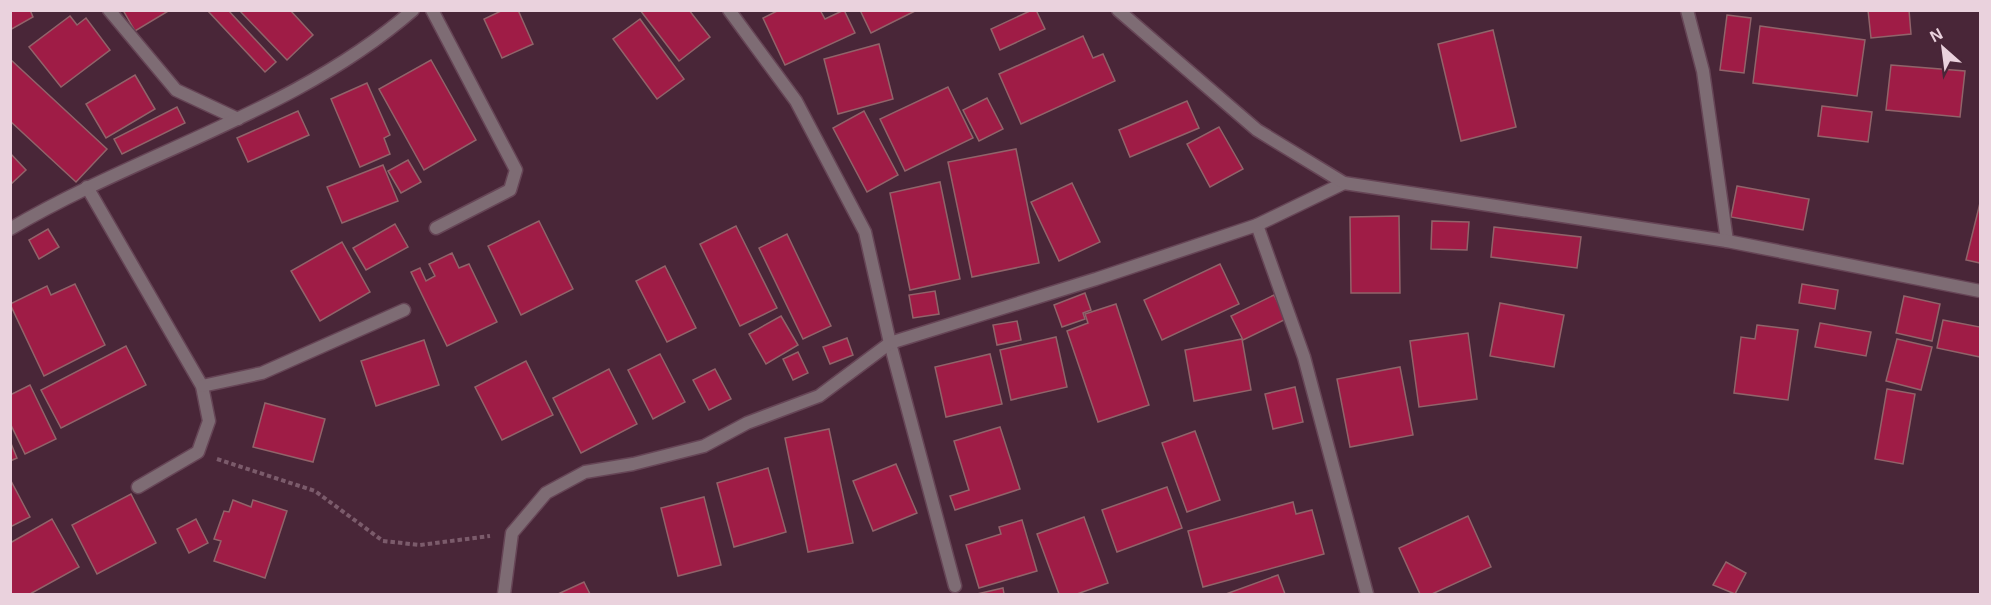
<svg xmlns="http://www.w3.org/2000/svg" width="1991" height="605" font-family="Arial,sans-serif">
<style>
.building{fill:#9f1c46;stroke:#91636a;stroke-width:1.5}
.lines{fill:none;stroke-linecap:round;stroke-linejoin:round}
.service-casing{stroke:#664556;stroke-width:15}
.minor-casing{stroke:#664556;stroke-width:15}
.tertiary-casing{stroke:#664556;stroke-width:15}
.path{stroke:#7b5b6b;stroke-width:4;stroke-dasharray:4.5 3;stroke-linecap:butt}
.service{stroke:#7e6c74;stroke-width:12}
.minor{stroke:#7e6c74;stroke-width:12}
.tertiary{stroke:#7e6c74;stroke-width:12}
</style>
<rect width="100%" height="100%" fill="#492638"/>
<!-- building -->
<g class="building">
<polygon points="10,10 30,10 33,17 10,30"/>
<polygon points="123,10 170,10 135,31"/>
<polygon points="207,10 228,10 276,62 265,72"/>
<polygon points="239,10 290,10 313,35 287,60"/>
<polygon points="503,10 518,10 533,44 502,58 484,19"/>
<polygon points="640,10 689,10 710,37 679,61"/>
<polygon points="779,10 820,10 825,19 844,10 855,33 785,65 763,18"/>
<polygon points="860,10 917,10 871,33"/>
<polygon points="1032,10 1036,10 1045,29 1000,50 991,29"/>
<polygon points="1868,10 1909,10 1911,34 1871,38"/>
<polygon points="1727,15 1751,18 1744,73 1720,70"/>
<polygon points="70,16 77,25 86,18 110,50 61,87 29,47"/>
<polygon points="640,19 684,79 657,99 613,39"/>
<polygon points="1760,26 1865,40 1857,96 1753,83"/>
<polygon points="1493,30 1516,127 1461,141 1438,44"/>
<polygon points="1083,36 1093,58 1103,54 1115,81 1021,124 999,74"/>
<polygon points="879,44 893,99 838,114 824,59"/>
<polygon points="10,59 107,149 76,182 10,121"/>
<polygon points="431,60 476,140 424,170 379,89"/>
<polygon points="1891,65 1965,71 1960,117 1886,110"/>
<polygon points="135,75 155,109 106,138 86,104"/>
<polygon points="367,83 390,135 384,138 390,154 360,167 331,99"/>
<polygon points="948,87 973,138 905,171 880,119"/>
<polygon points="987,98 1003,129 979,141 963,110"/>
<polygon points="1187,101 1199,128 1130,157 1119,130"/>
<polygon points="1822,106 1872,112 1868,142 1818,136"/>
<polygon points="177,107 185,123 122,154 114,139"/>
<polygon points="298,111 309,135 248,162 237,138"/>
<polygon points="864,111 898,175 867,192 833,128"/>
<polygon points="1219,127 1243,169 1210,187 1187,144"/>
<polygon points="1016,149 1039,263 972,277 948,162"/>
<polygon points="10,153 26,170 10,185"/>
<polygon points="408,160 421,182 401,193 388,171"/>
<polygon points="383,165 398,201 342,223 327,187"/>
<polygon points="940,182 960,279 910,290 890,193"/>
<polygon points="1072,183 1100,242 1059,261 1031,202"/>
<polygon points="1737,186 1809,199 1803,230 1731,217"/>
<polygon points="1980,203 1980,263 1966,260"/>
<polygon points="1399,216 1400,293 1351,293 1350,217"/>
<polygon points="539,221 573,289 521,315 488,246"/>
<polygon points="1432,221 1469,222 1467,250 1431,249"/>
<polygon points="395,224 408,247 366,270 353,248"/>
<polygon points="736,226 777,308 740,326 700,244"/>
<polygon points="1494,227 1581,237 1577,268 1491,257"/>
<polygon points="48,229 59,247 39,259 29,240"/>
<polygon points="787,234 831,326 803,339 759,248"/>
<polygon points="342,242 370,292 320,321 291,271"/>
<polygon points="452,253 459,268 469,264 497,322 447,346 411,272 420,268 426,281 435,276 429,264"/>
<polygon points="1220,264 1239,304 1162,340 1144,300"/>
<polygon points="665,266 696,328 667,342 636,281"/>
<polygon points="75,284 105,345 44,376 10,304 47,286 51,295"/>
<polygon points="1802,284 1838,290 1835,309 1799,303"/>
<polygon points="935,291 939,314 913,318 909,295"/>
<polygon points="1085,293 1091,310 1083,313 1085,319 1062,327 1054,305"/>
<polygon points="1274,295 1286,319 1243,340 1231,316"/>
<polygon points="1904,296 1940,304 1932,341 1896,333"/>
<polygon points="1500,303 1564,315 1554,367 1490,356"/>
<polygon points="1116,304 1149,405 1098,422 1067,331 1088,323 1085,314"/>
<polygon points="781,316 798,345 766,364 749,334"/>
<polygon points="1943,320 1980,327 1980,357 1937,348"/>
<polygon points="1017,321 1021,340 997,345 993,325"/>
<polygon points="1820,323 1871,332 1866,356 1815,347"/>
<polygon points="1757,325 1798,330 1788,400 1734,393 1741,337 1755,339"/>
<polygon points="1468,333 1477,399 1419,407 1410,341"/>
<polygon points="1056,337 1067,387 1011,400 1000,350"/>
<polygon points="847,338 853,355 830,364 823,347"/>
<polygon points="1242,339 1251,390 1194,401 1185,350"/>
<polygon points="1897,339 1932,347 1921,390 1886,381"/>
<polygon points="424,340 439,385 376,406 361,361"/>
<polygon points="126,346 146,385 61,428 41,390"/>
<polygon points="798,352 808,373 793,380 783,359"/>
<polygon points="660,354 685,402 653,419 628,370"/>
<polygon points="990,354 1002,404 946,417 935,367"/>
<polygon points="526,361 553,415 502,440 475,387"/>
<polygon points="1400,367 1413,435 1350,447 1337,379"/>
<polygon points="609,369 637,424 581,453 553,398"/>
<polygon points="715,369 731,399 709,410 693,380"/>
<polygon points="30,385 56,439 25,454 10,423 10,395"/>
<polygon points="1295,387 1303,422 1273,429 1265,394"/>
<polygon points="1887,389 1915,394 1903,464 1875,459"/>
<polygon points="265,403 325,419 313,462 253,447"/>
<polygon points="1000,427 1020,489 955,510 950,496 969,490 954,441"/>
<polygon points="829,429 853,543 808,552 785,438"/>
<polygon points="1195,431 1220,500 1187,512 1162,443"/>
<polygon points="10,441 17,458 10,461"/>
<polygon points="896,464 917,513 873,531 853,481"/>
<polygon points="768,468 786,532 734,547 717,483"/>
<polygon points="10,479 30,517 10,527"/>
<polygon points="1167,487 1182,528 1117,552 1102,510"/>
<polygon points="131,494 156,543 97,574 72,525"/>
<polygon points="704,497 721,565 678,576 661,508"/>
<polygon points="233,500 251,507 253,500 287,511 265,578 214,561 221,541 214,539 224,511 229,512"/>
<polygon points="1293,502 1296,514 1312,510 1324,554 1203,587 1188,531"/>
<polygon points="1468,516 1491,567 1432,594 1420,594 1399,548"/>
<polygon points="1084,517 1108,583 1077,594 1059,594 1037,534"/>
<polygon points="52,519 79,567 30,594 10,594 10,543"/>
<polygon points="196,519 208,543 189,553 177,529"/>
<polygon points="1022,520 1037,571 979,588 966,545 1001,534 999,527"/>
<polygon points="1726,562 1746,573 1735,594 1713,585"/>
<polygon points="1278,575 1285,594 1226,594"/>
<polygon points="584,582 590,594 558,594"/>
<polygon points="1003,588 1004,594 977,594"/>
</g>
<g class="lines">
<!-- service casing -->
<g class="service-casing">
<g id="service">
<polyline points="432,10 516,170 510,190 436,228"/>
<polyline points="890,343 955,586"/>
</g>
</g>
<!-- minor casing -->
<g class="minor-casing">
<g id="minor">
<polyline points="109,10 176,90 238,119"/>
<polyline points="729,10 796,101 865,232 890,343"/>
<polyline points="1687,10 1703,71 1727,241"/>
<polyline points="87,187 202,386 209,421 198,452 138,487"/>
<polyline points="1257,225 1304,357 1367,594"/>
<path d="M10 229C142 151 296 112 413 10"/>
<polyline points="202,386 262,373 404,310"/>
<polyline points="504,594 512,533 546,493 585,472 633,464 704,446 747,423 819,396 890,343 1096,279 1257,225 1344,183"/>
</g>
</g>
<!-- tertiary casing -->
<g class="tertiary-casing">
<polyline id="tertiary" points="1118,10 1257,130 1344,183 1727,241 1980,291"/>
</g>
<!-- path -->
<polyline class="path" points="217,459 315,491 383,541 420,545 490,536"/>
<!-- service -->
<use href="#service" class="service"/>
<!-- minor -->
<use href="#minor" class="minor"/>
<!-- tertiary -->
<use href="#tertiary" class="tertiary"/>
</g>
<!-- border -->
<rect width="1991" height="605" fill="none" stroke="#ead2dd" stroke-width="24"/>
<!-- north arrow -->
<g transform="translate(1943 48) rotate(332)" stroke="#492638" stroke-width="4.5" paint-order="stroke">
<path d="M0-4.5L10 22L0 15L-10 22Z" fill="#ead2dd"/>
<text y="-9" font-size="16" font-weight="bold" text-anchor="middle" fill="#ead2dd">N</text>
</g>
</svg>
